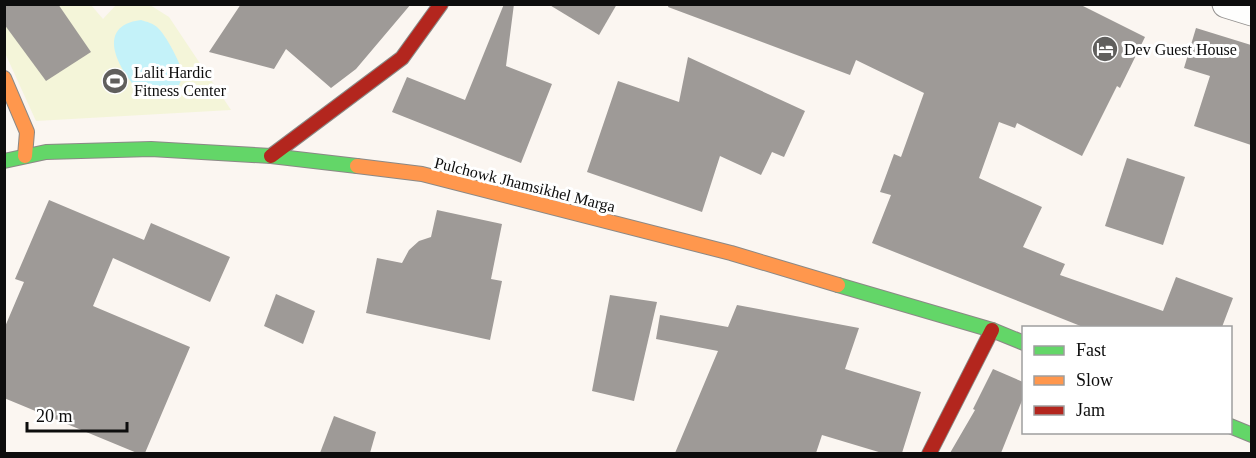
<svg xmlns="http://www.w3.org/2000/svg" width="1256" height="458" font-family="'Times New Roman',serif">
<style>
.pitch{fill:#f4f5d9}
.water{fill:#c4f2f9}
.building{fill:#9e9a97}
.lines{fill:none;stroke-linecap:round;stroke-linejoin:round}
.street-casing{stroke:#949290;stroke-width:29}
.fast-casing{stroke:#8b8986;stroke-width:16}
.slow-casing{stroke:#8b8986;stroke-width:16}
.jam-casing{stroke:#8b8986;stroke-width:16}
.street{stroke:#fefefd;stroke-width:27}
.fast{stroke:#63d668;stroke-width:14}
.slow{stroke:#ff974d;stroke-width:14}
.jam{stroke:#b3261e;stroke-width:14}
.labels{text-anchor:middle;stroke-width:6;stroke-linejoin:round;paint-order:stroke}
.poi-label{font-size:16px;fill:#0d0d0d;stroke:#fff;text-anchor:start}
.street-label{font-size:16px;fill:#0d0d0d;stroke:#fff}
</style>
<rect width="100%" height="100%" fill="#fbf6f1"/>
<!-- pitch -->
<polygon class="pitch" points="4,5 91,5 103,19 116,5 150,5 169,17 231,110 36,121 5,53"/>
<!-- water -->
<path class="water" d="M141 20C147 22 153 23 158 28 165 34 181 63 182 73 182 95 157 102 141 93 121 73 92 26 141 20Z"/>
<!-- building -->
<g class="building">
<polygon points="4,4 58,4 91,52 46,81 4,24"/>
<polygon points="241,4 411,4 356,69 331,88 286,49 274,69 209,52"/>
<polygon points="504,4 514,4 506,66 552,84 521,163 392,112 407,77 465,100"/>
<polygon points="548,4 617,4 599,35"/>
<polygon points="669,4 1079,4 1145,37 1120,88 1117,86 1082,156 1017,123 1015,128 999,122 979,178 1042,207 1023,247 1065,264 1060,275 1163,311 1176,277 1233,298 1222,327 1083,327 872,243 891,195 880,192 894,154 901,157 924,93 856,60 850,75 668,7"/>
<polygon points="1196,28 1251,45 1251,145 1194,126 1210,76 1184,68"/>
<polygon points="688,57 805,111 784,157 772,152 761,175 720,156 702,212 587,172 618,81 679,102"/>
<polygon points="1127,158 1185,177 1163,245 1105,226"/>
<polygon points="49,200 144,240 151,223 230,257 210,302 113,258 93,306 190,347 145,453 137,453 4,398 4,329 24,282 15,279"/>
<polygon points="437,210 502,224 491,279 502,281 490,340 366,313 377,258 402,263 409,250 419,241 431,237"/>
<polygon points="276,294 315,311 303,344 264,326"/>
<polygon points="610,295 657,302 634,401 592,391"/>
<polygon points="737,305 859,328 845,369 921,392 902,453 882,453 822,435 816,453 675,453 718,351 656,339 660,315 728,327"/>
<polygon points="993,369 1023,382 1023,398 1001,453 950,453 975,410 973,409"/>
<polygon points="334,416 376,432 370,453 320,453"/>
</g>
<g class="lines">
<!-- street casing -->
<g class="street-casing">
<polyline id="street" points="1226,4 1252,12"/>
</g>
<!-- fast casing -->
<g class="fast-casing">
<g id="fast">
<polyline points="4,161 46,152 151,149 271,156 357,166"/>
<polyline points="838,285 992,330 1024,343"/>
<polyline points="1230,426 1252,435"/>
</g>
</g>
<!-- slow casing -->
<g class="slow-casing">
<g id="slow">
<polyline points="4,78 27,132 25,156"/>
<polyline points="357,166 422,174 731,253 838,285"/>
</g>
</g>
<!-- jam casing -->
<g class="jam-casing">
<g id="jam">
<polyline points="271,156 402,58 441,4"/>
<polyline points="929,454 992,330"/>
</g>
</g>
<!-- street -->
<use href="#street" class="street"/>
<!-- fast -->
<use href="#fast" class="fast"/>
<!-- slow -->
<use href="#slow" class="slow"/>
<!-- jam -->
<use href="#jam" class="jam"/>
</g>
<!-- icons -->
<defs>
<g id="hotel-disc" transform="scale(1.35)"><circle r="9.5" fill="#605f5d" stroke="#fff"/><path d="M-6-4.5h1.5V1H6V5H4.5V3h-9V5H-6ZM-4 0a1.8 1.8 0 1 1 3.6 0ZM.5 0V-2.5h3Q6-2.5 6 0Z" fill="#fff"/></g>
<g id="stadium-disc" transform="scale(1.35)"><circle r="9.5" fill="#605f5d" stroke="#fff"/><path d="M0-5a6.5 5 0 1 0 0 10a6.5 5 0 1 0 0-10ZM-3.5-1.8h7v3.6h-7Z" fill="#fff"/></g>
</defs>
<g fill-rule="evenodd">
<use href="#hotel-disc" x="1105" y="49"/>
<use href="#stadium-disc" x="115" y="81"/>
</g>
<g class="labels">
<!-- poi labels -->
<g class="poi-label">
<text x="1124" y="55">Dev Guest House</text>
<text x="134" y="78">Lalit Hardic<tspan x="134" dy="18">Fitness Center</tspan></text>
</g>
<!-- street labels -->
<g class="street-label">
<text transform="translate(525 184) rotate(14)" y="6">Pulchowk Jhamsikhel Marga</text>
</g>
</g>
<!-- border -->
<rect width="1256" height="458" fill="none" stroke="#0d0d0d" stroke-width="12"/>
<!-- legend -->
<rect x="1022" y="326" width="210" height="108" fill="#ffffff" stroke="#9e9e9e" stroke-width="1.5"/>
<rect x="1034" y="346" width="30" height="9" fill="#63d668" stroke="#9e9e9e" stroke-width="1.5"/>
<text x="1076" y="356" font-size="18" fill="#0d0d0d">Fast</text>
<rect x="1034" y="376" width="30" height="9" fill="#ff974d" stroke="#9e9e9e" stroke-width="1.5"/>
<text x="1076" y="386" font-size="18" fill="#0d0d0d">Slow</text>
<rect x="1034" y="406" width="30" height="9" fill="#b3261e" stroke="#9e9e9e" stroke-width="1.5"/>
<text x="1076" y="416" font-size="18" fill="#0d0d0d">Jam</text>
<!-- scale -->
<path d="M27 422v9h100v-9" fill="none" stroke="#0d0d0d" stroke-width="3"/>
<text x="36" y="422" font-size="18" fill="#0d0d0d" stroke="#ffffff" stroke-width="4.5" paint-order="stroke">20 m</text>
</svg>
